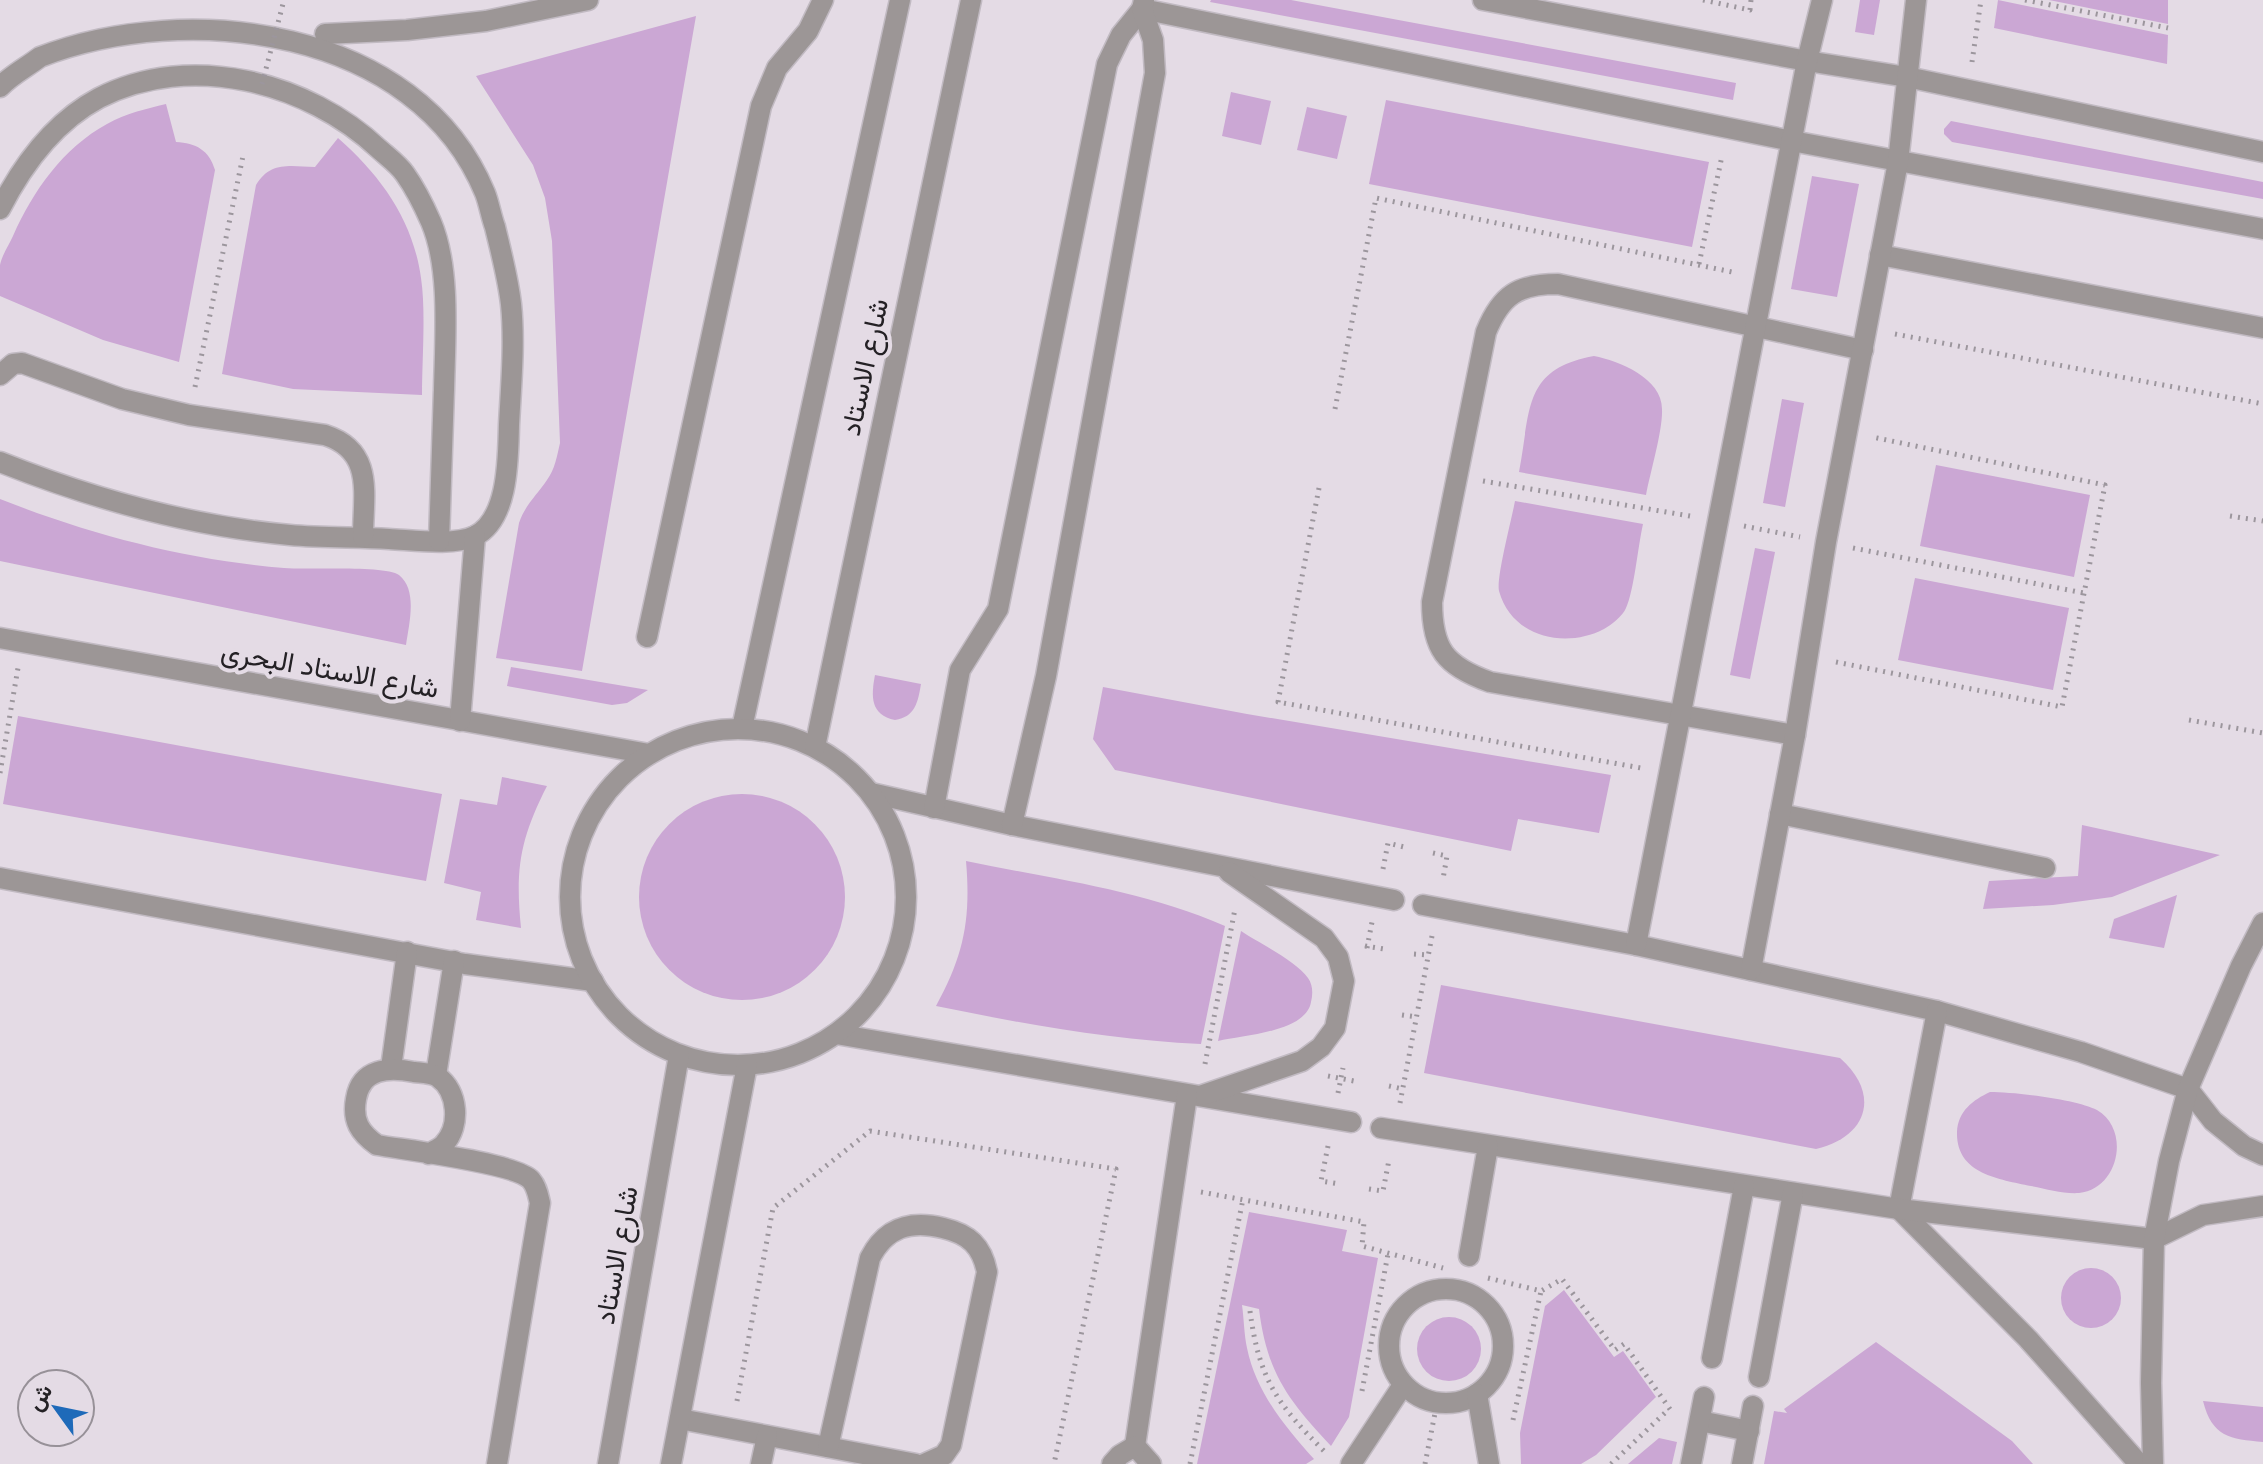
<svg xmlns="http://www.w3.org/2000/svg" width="2263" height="1464" font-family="Lato,Vazirmatn,sans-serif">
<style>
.green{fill:#cba7d4}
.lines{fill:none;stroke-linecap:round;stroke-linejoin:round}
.service-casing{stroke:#c1bac2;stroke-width:23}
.minor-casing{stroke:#c1bac2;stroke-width:23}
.path{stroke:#9c969d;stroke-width:5;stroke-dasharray:2 6;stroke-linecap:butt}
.service{stroke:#9c9696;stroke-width:20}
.minor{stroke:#9c9696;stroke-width:20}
.path-bridge{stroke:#9c969d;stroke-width:5;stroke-dasharray:2 6;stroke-linecap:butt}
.labels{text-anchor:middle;stroke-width:8;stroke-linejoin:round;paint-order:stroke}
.street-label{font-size:28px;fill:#242125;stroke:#e4dbe5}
</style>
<rect width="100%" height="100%" fill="#e4dbe5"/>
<!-- green -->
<g class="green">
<polygon points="1211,0 1291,0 1736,83 1733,100 1210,2"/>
<polygon points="1860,0 1880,0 1874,35 1855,32"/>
<polygon points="1998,0 2168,35 2167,64 1994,28"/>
<polygon points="2049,0 2168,0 2168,24"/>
<path d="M696 16 582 671 496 658 519 523C525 505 537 495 547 480 555 469 557 456 560 443L552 241 545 198 533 165 476 76Z"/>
<polygon points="1231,92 1271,101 1261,145 1222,136"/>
<polygon points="1386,100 1709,162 1692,247 1369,184"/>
<path d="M166 104 176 142C196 143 209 150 215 170L179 362 103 340 0 296C0 286 0 274 0 265 2 255 9 245 13 236 33 191 63 148 107 124 126 113 146 109 166 104Z"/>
<polygon points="1307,107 1347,116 1337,159 1297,150"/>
<polygon points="1951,121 2263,182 2263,199 1952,142 1944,134 1944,129"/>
<path d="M338 138C381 176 413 220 421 278 426 311 422 360 422 395L293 389 222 374 256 185C270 161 290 166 315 167Z"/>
<polygon points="1812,176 1859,184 1837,297 1791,289"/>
<path d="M1594 356C1619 361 1662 378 1662 409 1663 430 1650 473 1646 495L1519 472C1531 411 1522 369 1594 356Z"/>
<polygon points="1782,399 1804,403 1785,507 1763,503"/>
<polygon points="1936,465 2090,495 2074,577 1920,546"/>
<path d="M0 499C91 535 187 560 284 568 308 570 385 565 399 575 418 590 409 624 406 645L0 561Z"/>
<path d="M1515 501 1643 524C1638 546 1634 591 1626 608 1623 616 1611 625 1604 629 1566 649 1512 638 1499 591 1496 578 1512 518 1515 501Z"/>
<polygon points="1755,548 1775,552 1750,679 1730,675"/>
<polygon points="1915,578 2069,608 2053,690 1898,660"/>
<polygon points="511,667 648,690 627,703 612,705 507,686"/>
<path d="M875 675 921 684C918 702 915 717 895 720 870 715 871 696 875 675Z"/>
<polygon points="1103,687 1247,714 1611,775 1599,833 1518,819 1511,851 1115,770 1093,739"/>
<polygon points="18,716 442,794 426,881 3,804"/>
<path d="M502 777 547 786C520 839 515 869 521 928L476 920 481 892 444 883 460 799 497 805Z"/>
<circle cx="742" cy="897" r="103"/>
<polygon points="2082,825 2220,855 2112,897 2053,905 1983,909 1989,881 2078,876"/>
<path d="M966 861C1053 879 1143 890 1225 926L1201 1044C1111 1040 1024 1024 936 1006 964 955 971 919 966 861Z"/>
<polygon points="2177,895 2164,948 2109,938 2114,919"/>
<path d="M1241 931C1259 943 1296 961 1308 978 1313 985 1313 994 1311 1002 1306 1032 1244 1035 1218 1041Z"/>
<path d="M1441 985 1840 1058C1881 1094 1868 1137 1816 1149L1424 1073Z"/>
<path d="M1990 1092C2014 1092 2076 1099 2097 1110 2131 1130 2119 1189 2079 1193 2063 1194 2047 1189 2031 1186 1999 1179 1956 1174 1957 1132 1958 1111 1973 1100 1990 1092Z"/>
<path d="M1249 1212 1347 1230 1342 1251 1378 1258 1349 1417 1331 1446C1288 1400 1267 1373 1259 1309L1242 1305C1244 1319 1244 1334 1247 1348 1256 1392 1285 1427 1314 1459L1306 1464H1197Z"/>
<circle cx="2091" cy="1298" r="30"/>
<polygon points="1564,1290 1614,1357 1623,1351 1656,1397 1596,1455 1581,1464 1521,1464 1520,1433 1545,1306"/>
<circle cx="1449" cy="1349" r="32"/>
<polygon points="1876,1342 2012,1441 2033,1464 1764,1464 1774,1411 1787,1413 1784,1409"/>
<path d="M2203 1401 2263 1407V1442C2230 1439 2212 1437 2203 1401Z"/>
<polygon points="1659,1438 1677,1442 1672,1464 1628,1464"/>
</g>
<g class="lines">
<!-- service casing -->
<g class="service-casing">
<g id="service">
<polyline points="1483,0 1807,61 1907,77 2263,152"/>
<polyline points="1142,9 1792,141 2263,229"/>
<polyline points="325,34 407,30 486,21 588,0"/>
<path d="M0 87C11 75 27 67 40 57 187 0 417 27 485 193 489 203 491 216 495 227 501 252 508 278 511 304 515 343 511 385 509 425 508 457 509 519 475 536 454 546 412 540 389 539 356 537 323 538 290 535 190 526 93 499 0 462"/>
<path d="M0 209C23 164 54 122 99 98 190 51 308 82 379 149 388 157 399 165 405 174 415 188 424 206 431 222 451 269 445 339 444 390 442 440 441 490 439 541"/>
<polyline points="1880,255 2263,328"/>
<path d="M0 375 13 364 22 363 122 399 189 415 325 435C375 451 363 495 363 537"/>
<polyline points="647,637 761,106 777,68 808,31 823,0"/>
<polyline points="0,638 649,754"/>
<polyline points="460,721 475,536"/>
<path d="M1795 735 1490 682C1445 666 1432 649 1432 602L1486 332C1501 295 1518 284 1558 284L1863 350"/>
<polyline points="871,793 1012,825 1394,900"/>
<polyline points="934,808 960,670 998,609 1107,64 1121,35 1142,9"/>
<polyline points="1780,814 2045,868"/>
<polyline points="1012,825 1046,676 1155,73 1153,40 1142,9 1144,0"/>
<polyline points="0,878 465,964 593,981"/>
<polyline points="1423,905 1636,945 1937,1011 2081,1052 2188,1089 2213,1121 2244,1146 2263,1155"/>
<polyline points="1636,945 1807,61 1822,0"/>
<polyline points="1751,970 1795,735 1826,542 1898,162 1916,0"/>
<polyline points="1937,1011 1899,1209 2028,1339 2139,1464"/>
<polyline points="836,1034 1351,1122"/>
<polyline points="391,1068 407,952"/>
<polyline points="436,1075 454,961"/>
<polyline points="1203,1095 1302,1061 1321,1047 1335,1028 1344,981 1338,957 1324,938 1229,872"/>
<polyline points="1381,1128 1899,1209 2154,1239 2203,1215 2263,1206"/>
<path d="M429 1154C433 1151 441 1148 444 1144 461 1126 458 1091 438 1077 432 1073 422 1073 414 1072 389 1067 361 1068 356 1099 352 1121 360 1133 377 1145 405 1150 516 1163 531 1180 537 1187 538 1195 540 1203L497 1464"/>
<polyline points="1469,1256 1488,1146"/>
<circle cx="1446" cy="1346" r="57"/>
<polyline points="1712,1358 1744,1186"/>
<polyline points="1759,1377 1793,1193"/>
<polyline points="1477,1394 1489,1464"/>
<polyline points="680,1419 916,1464"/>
<polyline points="1700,1421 1749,1431"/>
<polyline points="1135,1446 1187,1095"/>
<polyline points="1135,1446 1151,1464"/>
<path d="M828 1447 870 1258C886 1227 910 1220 943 1228 969 1234 982 1246 987 1272L951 1445 944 1455 924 1464"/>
<polyline points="761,1464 767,1436"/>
<polyline points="1112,1464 1120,1455 1135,1446"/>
<polyline points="1351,1464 1403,1385"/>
<polyline points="1691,1464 1704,1397"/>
<polyline points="1742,1464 1753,1406"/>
<polyline points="2153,1464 2151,1383 2154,1239 2169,1161 2188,1089 2241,966 2263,923"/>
</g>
</g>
<!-- minor casing -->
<g class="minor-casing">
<g id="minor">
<polyline points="742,728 900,0"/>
<circle cx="738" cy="897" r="168"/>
<polyline points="815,747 971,0"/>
<polyline points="608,1464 679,1055"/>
<polyline points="671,1464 747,1065"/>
</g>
</g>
<!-- path -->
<g class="path">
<polyline points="1703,0 1750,10 1751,0"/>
<polyline points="2025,0 2168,28"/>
<polyline points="1972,62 1981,0"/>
<polyline points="1699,264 1722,156"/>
<polyline points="1895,334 2263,404"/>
<polyline points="195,387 243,156"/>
<polyline points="1335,409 1376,198 1737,273"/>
<polyline points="1483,481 1690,516"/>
<polyline points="1319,488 1278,702 1641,768"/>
<polyline points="2230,516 2263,521"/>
<polyline points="1744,526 1800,537"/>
<polyline points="1853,548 2084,593"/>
<polyline points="1836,662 2062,707 2105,485 1872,437"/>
<polyline points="2189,720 2263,733"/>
<polyline points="0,773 18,668"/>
<polyline points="1433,853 1447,856 1443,879"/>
<polyline points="1383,869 1388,843 1404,847"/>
<polyline points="1365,946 1384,949"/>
<polyline points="1367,948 1372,922"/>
<polyline points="1414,954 1429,955"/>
<polyline points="1402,1015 1417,1017"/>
<polyline points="1205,1064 1235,909"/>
<polyline points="1328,1076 1359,1082"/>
<polyline points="1389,1086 1403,1089"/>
<polyline points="1338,1093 1343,1068"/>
<polyline points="1400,1103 1432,936"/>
<polyline points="1328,1146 1321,1181 1340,1184"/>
<polyline points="1369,1189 1383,1191 1389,1160"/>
<polyline points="1201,1192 1364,1222 1362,1246 1443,1268"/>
<polyline points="1488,1278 1541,1291 1562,1279 1615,1350 1624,1344 1672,1412"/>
<path d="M1250 1311C1259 1379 1277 1404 1324 1451"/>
<polyline points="1362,1391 1388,1254"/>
<polyline points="737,1401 773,1208 870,1131 1116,1169 1054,1464"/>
<polyline points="1513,1420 1541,1291"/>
<polyline points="1190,1464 1243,1199"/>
<polyline points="1425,1464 1437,1403"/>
<polyline points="1611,1464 1669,1409"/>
</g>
<!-- service -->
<use href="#service" class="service"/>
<!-- minor -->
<use href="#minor" class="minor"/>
<!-- path-bridge -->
<polyline class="path-bridge" points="262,84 284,0"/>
</g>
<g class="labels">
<!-- street labels -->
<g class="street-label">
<text transform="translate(864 367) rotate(-78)" y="10">شارع الاستاد</text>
<text transform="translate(330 669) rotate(10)" y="10">شارع الاستاد البحرى</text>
<text transform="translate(616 1255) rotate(-80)" y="10">شارع الاستاد</text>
</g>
</g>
<!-- north arrow -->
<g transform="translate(56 1408) rotate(303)"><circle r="38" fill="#e4dbe5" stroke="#979198" stroke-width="2"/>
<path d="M0-6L14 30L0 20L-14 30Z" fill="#1e6ab9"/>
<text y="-12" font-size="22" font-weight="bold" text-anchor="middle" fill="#242125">ش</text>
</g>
</svg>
